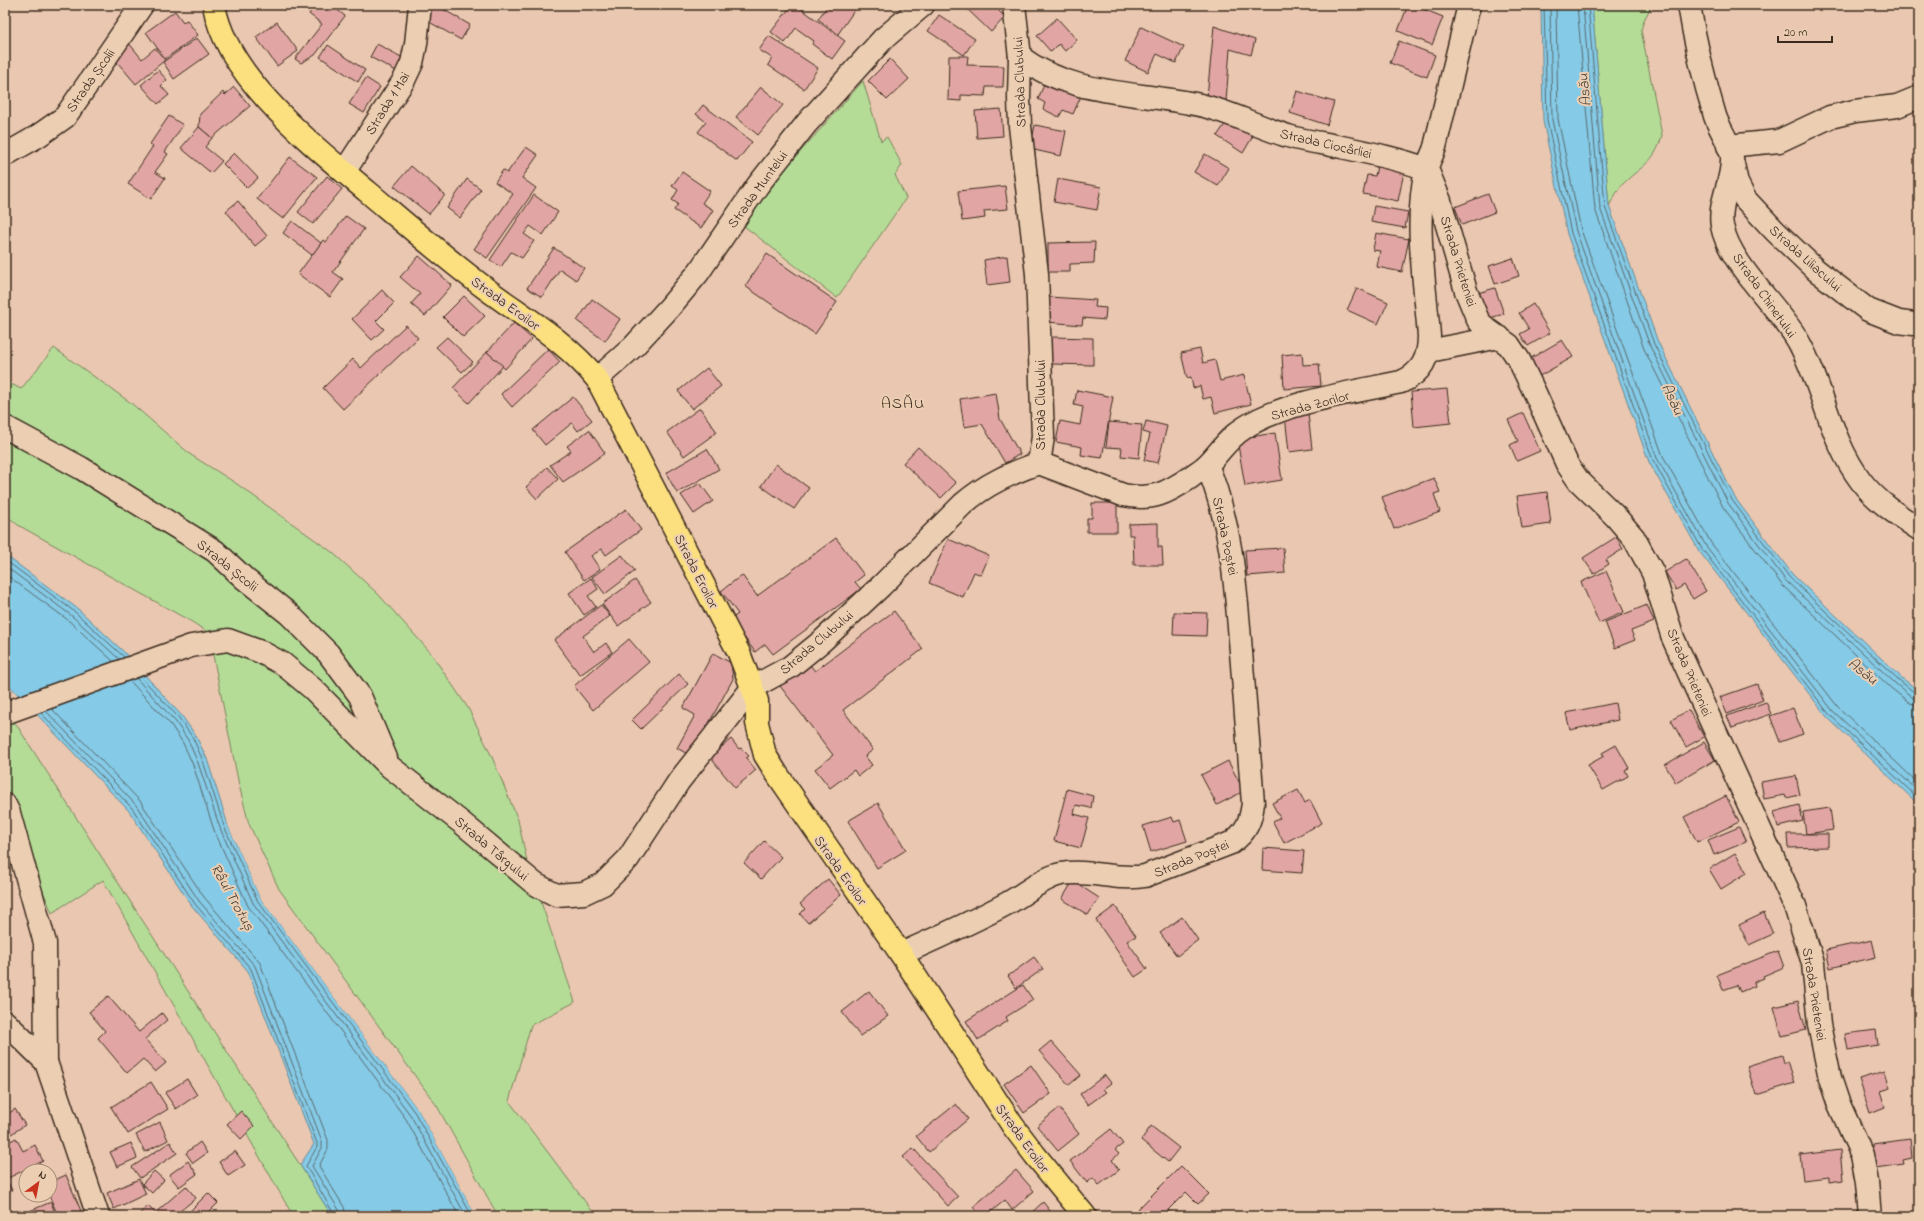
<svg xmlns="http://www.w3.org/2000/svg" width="1924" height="1221" font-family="'Indie Flower',sans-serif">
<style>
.green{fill:#b4dc97;stroke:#78835a}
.water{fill:#85cae6;stroke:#678a96}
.pier{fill:#eac7b0}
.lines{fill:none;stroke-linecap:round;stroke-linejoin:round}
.shore{stroke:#596a6e;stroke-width:1}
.building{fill:#e1a6a3;stroke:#3b2a1e}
.minor-casing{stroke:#3b2a1e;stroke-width:25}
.major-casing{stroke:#3b2a1e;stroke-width:25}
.minor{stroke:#eccfb3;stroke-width:22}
.major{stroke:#fce080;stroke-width:22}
.labels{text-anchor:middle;stroke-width:4;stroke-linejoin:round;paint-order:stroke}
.street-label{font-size:14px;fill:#3b2a1e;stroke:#eccfb3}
.water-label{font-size:15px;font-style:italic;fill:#46423c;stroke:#eccfb3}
.quarter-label{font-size:16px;letter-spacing:1px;fill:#3b2a1e;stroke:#eccfb3}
</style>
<rect width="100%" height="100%" fill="#eac7b0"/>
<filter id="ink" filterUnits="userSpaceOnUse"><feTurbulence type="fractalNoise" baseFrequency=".025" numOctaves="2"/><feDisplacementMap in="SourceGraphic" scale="8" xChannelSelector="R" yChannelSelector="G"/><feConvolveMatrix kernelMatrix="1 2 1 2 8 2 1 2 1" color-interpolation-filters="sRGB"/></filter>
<g filter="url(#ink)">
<!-- green -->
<g class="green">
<path d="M1592 5H1652L1644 20 1641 30 1662 135C1655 164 1641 165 1622 185 1617 191 1613 199 1609 206Z"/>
<polygon points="863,81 881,141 887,137 902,165 895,175 906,198 837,298 744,226 755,203"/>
<polygon points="54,348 131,403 191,455 234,482 332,552 378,594 430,652 468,708 492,757 518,820 527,861 575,1002 531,1025 509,1101 596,1216 498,1216 437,1106 279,889 249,824 239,785 213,655 206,631 192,622 18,525 5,514 5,381 21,389"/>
<polygon points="5,707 300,1165 332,1216 293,1216 103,880 52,913 5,799"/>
</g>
<!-- water -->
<g class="water">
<polygon points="1541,5 1592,5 1609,206 1658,342 1735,498 1793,575 1902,678 1919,691 1919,805 1827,717 1699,551 1649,462 1567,234 1543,121"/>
<polygon points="5,555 78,609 124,652 182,716 196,736 207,759 228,825 260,898 419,1111 476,1216 332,1216 300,1165 314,1144 248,971 192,906 129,811 5,681"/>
</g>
<!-- pier -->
<polygon class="pier" points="226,812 262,897 420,1110 478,1216 476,1216 419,1111 260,898 228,825"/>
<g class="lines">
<!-- shore -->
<g class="shore">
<polyline points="1544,5 1547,120 1571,233 1653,460 1702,549 1829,714 1919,799"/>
<polyline points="1550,5 1552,120 1576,231 1657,458 1706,546 1833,711 1919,792"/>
<polyline points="1556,5 1558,119 1581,230 1663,456 1711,543 1838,707 1919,784"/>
<polyline points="1577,5 1595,209 1644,349 1723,507 1782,585 1892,689 1910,703 1919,705"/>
<polyline points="1583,5 1600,208 1650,346 1728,503 1786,581 1896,684 1913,698 1919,699"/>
<polyline points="1588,5 1605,207 1654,344 1732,500 1790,578 1899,680 1915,693 1919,694"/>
<polyline points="5,560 75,612 124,657"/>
<polyline points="5,566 72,616 119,659"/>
<polyline points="5,574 68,620 113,661"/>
<polyline points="141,677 179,718 193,738 203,761 224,826 257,900 415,1113 472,1216"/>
<polyline points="136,678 175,721 188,740 198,763 220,828 253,903 411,1116 466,1216"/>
<polyline points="130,681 171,725 183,743 193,765 214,830 248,906 406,1119 459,1216"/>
<polyline points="52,709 140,801 204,897 260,963 328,1140 328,1149 319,1166 344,1207 346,1216"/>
<polyline points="46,711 136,805 199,901 255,966 322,1141 322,1148 312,1166 339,1210 340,1216"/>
<polyline points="41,713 132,808 195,904 251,969 317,1143 317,1147 306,1166 335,1216"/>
</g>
</g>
<!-- building -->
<g class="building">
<polygon points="316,5 331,5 345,16 315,55 301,63 295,59 322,24 309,14"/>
<polygon points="432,5 436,5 470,25 461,40 424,19"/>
<polygon points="792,5 796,5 845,41 832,59 812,44 814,41 796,28 785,43 771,32"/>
<polygon points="828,5 858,5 838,34 818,19"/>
<polygon points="963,5 997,5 995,7 1005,17 991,32"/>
<polygon points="1408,5 1413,5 1443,17 1432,45 1398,31"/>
<polygon points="175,11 183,22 187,20 198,35 165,59 146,32"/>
<polygon points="939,15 975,39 964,55 928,31"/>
<polygon points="1057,18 1077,40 1065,51 1059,44 1051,52 1037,36"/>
<polygon points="277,22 298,51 277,66 256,37"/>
<polygon points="1214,26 1255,40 1251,55 1230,49 1226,101 1207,97"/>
<polygon points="1141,27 1184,47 1176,63 1157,54 1148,72 1125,61"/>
<polygon points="769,36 818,68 804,89 768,65 772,58 759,50"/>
<polygon points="197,38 209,54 174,79 163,62"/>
<polygon points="1399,41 1435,55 1427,77 1390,63"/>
<polygon points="128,42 142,59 155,48 165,60 136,84 117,62"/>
<polygon points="377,44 405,59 398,72 370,57"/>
<polygon points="328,45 365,70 358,82 320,57"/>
<polygon points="949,56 968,56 967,65 1004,66 1003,87 986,87 985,96 961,95 961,101 948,100"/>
<polygon points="890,59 909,79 887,100 868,81"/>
<polygon points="158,70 167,80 161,86 169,95 158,104 141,85"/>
<polygon points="366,78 380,87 364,113 349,104"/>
<polygon points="1046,80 1081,96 1073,114 1063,110 1059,117 1043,109 1045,103 1038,99"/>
<polygon points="234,87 250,106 212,138 199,127 200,114 223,92 225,95"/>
<polygon points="761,87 783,105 758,135 736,117"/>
<polygon points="1297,91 1334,102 1327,125 1290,113"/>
<polygon points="703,105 752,142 737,161 698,132 706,122 696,114"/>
<polygon points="1001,109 1003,136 977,138 975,111"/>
<polygon points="169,116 183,125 165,152 168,154 155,172 165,178 151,199 128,184 153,146 150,144"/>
<polygon points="1228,120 1253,136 1243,153 1217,136"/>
<polygon points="1035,125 1066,131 1061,156 1030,149"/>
<polygon points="199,127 212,138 205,147 222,161 211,173 181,148"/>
<polygon points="526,147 538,155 522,178 536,188 487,258 474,249 513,194 495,182 503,170 507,173"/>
<polygon points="234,153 258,178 247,188 223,164"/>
<polygon points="1205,154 1229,168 1218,186 1194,172"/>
<polygon points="290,157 317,177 283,219 257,199"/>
<polygon points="411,166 445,195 429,214 394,186"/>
<polygon points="1377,166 1404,172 1398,201 1363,194 1367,175 1375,176"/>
<polygon points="682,172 710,191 702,203 713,210 701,228 674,210 678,204 672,200 678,190 672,186"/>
<polygon points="327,176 342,189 313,224 298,212"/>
<polygon points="467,179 481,189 460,218 447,208"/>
<polygon points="1058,179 1101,187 1097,210 1054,202"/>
<polygon points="1005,186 1008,209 984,211 985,218 962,221 958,191"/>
<polygon points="1488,194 1495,212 1462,225 1455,207"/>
<polygon points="534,195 558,212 543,235 530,226 524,234 534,241 522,258 511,252 501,267 490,260"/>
<polygon points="238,201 267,236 255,246 226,211"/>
<polygon points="1374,206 1408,212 1405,228 1371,222"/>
<polygon points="346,216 364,229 333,272 343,279 330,297 298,274 323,240 326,242"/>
<polygon points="292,221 321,243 312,255 283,233"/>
<polygon points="1376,233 1409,239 1402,272 1377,267 1380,251 1373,250"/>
<polygon points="1095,242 1094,263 1070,264 1070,272 1048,272 1048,243"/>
<polygon points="554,248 584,268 576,280 560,269 542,297 527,288"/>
<polygon points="767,254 837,302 815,334 745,286"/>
<polygon points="419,256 452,285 425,316 411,304 420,294 400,277"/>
<polygon points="1007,256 1010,282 987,285 984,260"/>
<polygon points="1513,258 1519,276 1495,284 1489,266"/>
<polygon points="1357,288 1388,302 1378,324 1347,310"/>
<polygon points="1495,288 1504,314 1486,319 1478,293"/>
<polygon points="382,290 394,303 376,321 384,329 372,340 352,319"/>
<polygon points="464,296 485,316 463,337 443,317"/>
<polygon points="1049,297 1096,300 1095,307 1106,308 1105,320 1083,318 1082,325 1047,322"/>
<polygon points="592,299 620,319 605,341 577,321"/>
<polygon points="1533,304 1550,333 1528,346 1520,334 1529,329 1519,313"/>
<polygon points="514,323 532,339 505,369 487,352"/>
<polygon points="406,325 418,338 343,409 323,388 353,359 361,368"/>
<polygon points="447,337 473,362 462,372 436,347"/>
<polygon points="1051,337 1093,338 1093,365 1051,364"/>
<polygon points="1562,340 1573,357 1536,378 1526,361"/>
<polygon points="548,349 560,362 512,407 501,394"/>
<polygon points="1200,349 1203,363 1215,360 1220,381 1244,375 1251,404 1215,413 1211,397 1203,399 1200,386 1193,388 1191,377 1187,378 1181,353"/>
<polygon points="487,352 503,366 469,403 453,388"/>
<polygon points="1302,353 1303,365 1319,364 1321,386 1284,389 1282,355"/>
<polygon points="707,368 721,386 692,409 678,391"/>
<polygon points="1447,389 1451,423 1414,427 1411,392"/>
<polygon points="1077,390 1113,397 1102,458 1081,455 1082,447 1056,442 1060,421 1080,425 1083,407 1074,405"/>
<polygon points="996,393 1000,419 1020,454 1005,463 982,424 964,427 960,399"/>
<polygon points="573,397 592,420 578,431 572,423 545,445 533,430"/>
<polygon points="700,408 717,432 684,456 667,432"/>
<polygon points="1523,413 1540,451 1517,461 1510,445 1518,441 1508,420"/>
<polygon points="1308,414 1312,449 1289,452 1285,416"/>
<polygon points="1146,421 1167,426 1158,463 1144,460 1150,434 1143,432"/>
<polygon points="1109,422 1142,425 1139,458 1121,456 1122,448 1106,447"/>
<polygon points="589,430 605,453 563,482 550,465 571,451 567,446"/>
<polygon points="1275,433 1282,480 1245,486 1237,439"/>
<polygon points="918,447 956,483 941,498 903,463"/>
<polygon points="707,449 719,469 677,493 666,473"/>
<polygon points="776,464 809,488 794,509 761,486"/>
<polygon points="547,467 558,479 537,499 526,487"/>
<polygon points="1434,478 1440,492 1434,494 1440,512 1394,529 1382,497"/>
<polygon points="700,483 713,501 694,514 681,495"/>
<polygon points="1547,492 1551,524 1522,528 1517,496"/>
<polygon points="1092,503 1117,503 1117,532 1087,532 1087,518 1092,518"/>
<polygon points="626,509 641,530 606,555 602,549 591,556 600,569 584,580 565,552"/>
<polygon points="1158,523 1158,547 1162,547 1163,565 1134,565 1133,535 1129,535 1129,524"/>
<polygon points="1616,537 1623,549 1606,560 1609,564 1594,574 1583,558"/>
<polygon points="836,538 864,575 855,582 861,589 773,654 765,644 755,652 731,619 738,614 721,591 742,575 757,596"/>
<polygon points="948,539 989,556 981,575 974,572 963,597 929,583"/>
<polygon points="1283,548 1285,573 1247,576 1245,550"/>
<polygon points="622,555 635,571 605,594 592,577"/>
<polygon points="1686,559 1706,591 1693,599 1684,585 1676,590 1665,572"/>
<polygon points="1606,571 1624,612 1599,623 1581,582"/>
<polygon points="591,578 598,589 588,596 596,607 584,615 569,593"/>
<polygon points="635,580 651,602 618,626 602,604"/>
<polygon points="601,605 610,616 583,636 594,652 606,643 612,652 580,675 554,640"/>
<polygon points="1647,605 1654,622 1631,631 1635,640 1615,648 1605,622"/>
<polygon points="894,611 923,649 843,710 873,750 865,756 872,765 858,776 854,770 830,788 815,769 833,755 780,686 809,664 815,671"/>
<polygon points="1174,612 1207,613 1206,636 1173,635"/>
<polygon points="629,639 649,662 593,710 574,686"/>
<polygon points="713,653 731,663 733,679 691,756 677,748 695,715 683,708"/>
<polygon points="679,674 688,684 641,729 632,720"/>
<polygon points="1757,684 1763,700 1727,714 1720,697"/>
<polygon points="1766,702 1771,714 1732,728 1727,716"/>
<polygon points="1615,703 1618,720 1570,730 1566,713"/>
<polygon points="1793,708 1803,734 1780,742 1770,716"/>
<polygon points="1689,710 1704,737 1686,747 1671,720"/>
<polygon points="731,739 739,749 741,748 749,756 746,758 756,770 735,788 710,757"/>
<polygon points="1704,742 1715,760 1676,783 1665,765"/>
<polygon points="1616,745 1629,768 1625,770 1628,776 1603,790 1588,765 1604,756 1602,753"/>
<polygon points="1228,761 1244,791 1217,805 1201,775"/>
<polygon points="1796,776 1800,795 1786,798 1785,795 1764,799 1761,782"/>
<polygon points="1067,789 1093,796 1091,808 1076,805 1074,814 1089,818 1081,848 1054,841"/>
<polygon points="1298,790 1305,803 1310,800 1322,823 1284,843 1273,822 1280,818 1272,803"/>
<polygon points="1726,796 1739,822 1697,842 1684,817"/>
<polygon points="878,803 906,850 877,868 848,821"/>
<polygon points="1799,805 1803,821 1778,827 1774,812"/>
<polygon points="1830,808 1833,830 1806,834 1803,812"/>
<polygon points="1172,817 1174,822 1180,820 1187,841 1151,852 1143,826"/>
<polygon points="1739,827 1746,842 1714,855 1708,840"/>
<polygon points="1787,834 1828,834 1828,847 1788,848"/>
<polygon points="764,841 781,857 761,879 744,863"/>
<polygon points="1263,848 1304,851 1302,873 1262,870"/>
<polygon points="1735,853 1747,873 1721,889 1709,869"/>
<polygon points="828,879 841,895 808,923 800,914 805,909 800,904"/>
<polygon points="1073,881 1099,898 1088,915 1062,899"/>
<polygon points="1115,906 1136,936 1127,941 1147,969 1135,977 1096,920"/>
<polygon points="1764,913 1773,934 1749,945 1739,925"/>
<polygon points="1182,917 1198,940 1177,956 1160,933"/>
<polygon points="1872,940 1876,957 1830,968 1826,950"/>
<polygon points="1778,951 1784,967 1763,976 1764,978 1754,982 1755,986 1740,992 1737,985 1723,990 1717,975"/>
<polygon points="1034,957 1043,969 1016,988 1008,976"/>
<polygon points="1023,985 1033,1000 1006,1017 1008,1021 978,1040 966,1021"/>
<polygon points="869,991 888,1016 860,1036 842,1012"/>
<polygon points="108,996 139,1032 162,1013 167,1020 145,1039 166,1063 155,1072 143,1059 127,1073 98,1038 105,1031 89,1012"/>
<polygon points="1798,1001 1806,1030 1782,1036 1774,1007"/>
<polygon points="1876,1030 1878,1045 1848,1050 1845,1034"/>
<polygon points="1051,1041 1081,1075 1069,1085 1039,1051"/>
<polygon points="1782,1055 1784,1063 1788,1061 1795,1083 1756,1095 1747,1066"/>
<polygon points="1031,1065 1051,1094 1024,1113 1004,1084"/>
<polygon points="1885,1071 1890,1088 1880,1091 1885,1107 1870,1113 1859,1079"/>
<polygon points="1105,1075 1111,1083 1103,1089 1106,1092 1088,1105 1080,1094"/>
<polygon points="187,1079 197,1095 176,1109 165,1093"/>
<polygon points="151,1082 168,1109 128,1134 111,1107"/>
<polygon points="956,1104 968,1119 929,1152 916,1136"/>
<polygon points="1059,1108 1079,1134 1058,1151 1037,1126"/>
<polygon points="15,1109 25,1125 5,1138 5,1116"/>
<polygon points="241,1111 254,1126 241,1139 227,1124"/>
<polygon points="160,1122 168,1140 145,1152 136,1135"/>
<polygon points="1151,1126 1179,1148 1168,1162 1141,1140"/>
<polygon points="1111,1129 1123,1144 1115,1150 1119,1154 1112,1160 1119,1170 1099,1185 1093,1178 1087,1183 1070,1161"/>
<polygon points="16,1138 23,1151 35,1145 43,1161 6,1179 12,1190 5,1193 5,1144"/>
<polygon points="1910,1139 1912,1158 1903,1160 1904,1164 1875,1168 1872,1144"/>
<polygon points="170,1142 177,1153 140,1178 132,1167"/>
<polygon points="200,1142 207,1153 193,1163 186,1153"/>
<polygon points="131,1143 137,1158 117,1167 110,1152"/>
<polygon points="913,1148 958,1197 948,1206 903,1157"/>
<polygon points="1840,1150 1843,1180 1829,1182 1829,1177 1803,1180 1800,1155"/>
<polygon points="235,1151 245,1165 228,1176 219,1162"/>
<polygon points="188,1161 197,1174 179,1187 169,1175"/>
<polygon points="1181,1166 1209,1194 1198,1204 1186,1192 1168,1210 1174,1216 1146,1216 1138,1209"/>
<polygon points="1016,1170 1034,1191 1012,1210 1005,1200 986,1216 980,1216 973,1207"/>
<polygon points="154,1171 164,1180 152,1193 142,1184"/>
<polygon points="66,1175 81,1211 69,1216 58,1216 49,1195 50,1182"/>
<polygon points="139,1179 146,1194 114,1209 107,1193"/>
<polygon points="186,1186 196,1198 174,1216 137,1216 148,1206 155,1213"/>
<polygon points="208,1193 218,1203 205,1216 185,1216"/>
<polygon points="51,1202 56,1216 26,1216 25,1213"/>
<polygon points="1043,1202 1054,1216 1028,1216"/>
<polygon points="8,1212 10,1216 5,1216 5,1213"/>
</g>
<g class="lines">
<!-- minor casing -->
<g class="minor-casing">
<g id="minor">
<path d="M1689 5C1695 42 1704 80 1715 116 1719 129 1732 146 1732 158 1733 181 1718 203 1722 226 1730 265 1777 305 1797 339 1823 384 1829 439 1861 481 1876 501 1899 516 1919 529"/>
<path d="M1020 57C1073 97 1137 91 1200 105 1231 112 1258 127 1288 136 1300 140 1314 142 1327 144 1360 151 1394 157 1427 169"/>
<polyline points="1728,146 1779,141 1830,117 1855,111 1897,106 1919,97"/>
<polyline points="5,155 38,136 65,117 142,5"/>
<polyline points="1733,164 1737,183 1745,199 1775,231 1816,270 1868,310 1899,322 1914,324"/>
<polyline points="1427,169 1440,201 1466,291 1478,320 1485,328 1509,345 1519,360 1535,393 1567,464 1578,480 1616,517 1634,538 1653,573 1673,638 1795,906 1813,963 1819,1025 1830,1078 1838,1102 1862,1155 1867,1182 1870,1216"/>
<polyline points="344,172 404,80 412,63 416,44 420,5"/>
<polyline points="1429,351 1499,337"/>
<polyline points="597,379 634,346 669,308 698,273 758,185 807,123 883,39 923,5"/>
<polyline points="5,427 81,468 215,551 245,579 289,614 328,653 360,696 386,758"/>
<path d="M1039 463 1123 495C1153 501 1167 493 1191 477 1196 473 1203 469 1208 464 1220 452 1229 437 1244 428 1283 402 1355 392 1401 382 1422 373 1429 358 1429 336 1425 282 1414 223 1426 170 1428 162 1433 154 1435 147L1469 5"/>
<path d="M5 713 191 646 228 640 261 652 283 664 313 689 389 766 462 823 535 884 556 895 584 893 603 884 628 859 679 781 753 687 790 667 822 641 881 586 963 504C986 484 1011 473 1039 463L1043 437 1037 274 1020 126 1019 98 1020 57 1014 5"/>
<polyline points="5,805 9,813 45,943 46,1062"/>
<path d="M901 954C937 938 973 922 1008 903 1025 894 1042 878 1061 874 1089 869 1117 881 1145 876L1231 843C1246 833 1251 821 1253 803 1249 753 1245 703 1241 652 1236 589 1232 525 1207 465"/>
<polyline points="5,1022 46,1062 98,1216"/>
</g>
</g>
<!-- major casing -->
<g class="major-casing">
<path id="major" d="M214 5C226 78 315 147 368 192 407 225 445 258 485 288 524 317 566 341 597 379L739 653 757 701V723L765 755 777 774 901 954 1013 1126 1035 1155 1085 1216"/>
</g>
<!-- minor -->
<use href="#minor" class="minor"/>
<!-- major -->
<use href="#major" class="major"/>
</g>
</g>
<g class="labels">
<!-- street labels -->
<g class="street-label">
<text transform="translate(90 80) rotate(-55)" y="5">Strada Școlii</text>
<text transform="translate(1019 82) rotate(-92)" y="5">Strada Clubului</text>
<text transform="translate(387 103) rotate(-58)" y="5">Strada 1 Mai</text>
<text transform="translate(1326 143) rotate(13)" y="5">Strada Ciocârliei</text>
<text transform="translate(757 189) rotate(-54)" y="5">Strada Muntelui</text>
<text transform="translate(1806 258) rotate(42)" y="5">Strada Liliacului</text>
<text transform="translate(1459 261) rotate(73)" y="5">Strada Prieteniei</text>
<text transform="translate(1765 295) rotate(55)" y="5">Strada Chinetului</text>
<text transform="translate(506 303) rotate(36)" y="5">Strada Eroilor</text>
<text transform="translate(1040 405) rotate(-90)" y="5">Strada Clubului</text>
<text transform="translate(1310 405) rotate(-15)" y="5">Strada Zorilor</text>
<text transform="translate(1226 536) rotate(78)" y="5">Strada Poștei</text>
<text transform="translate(228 565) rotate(39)" y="5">Strada Școlii</text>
<text transform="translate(697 571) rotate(63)" y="5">Strada Eroilor</text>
<text transform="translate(816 642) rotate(-40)" y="5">Strada Clubului</text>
<text transform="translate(1690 672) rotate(67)" y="5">Strada Prieteniei</text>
<text transform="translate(492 848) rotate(40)" y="5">Strada Târgului</text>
<text transform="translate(1191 858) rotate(-22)" y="5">Strada Poștei</text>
<text transform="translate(841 870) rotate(55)" y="5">Strada Eroilor</text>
<text transform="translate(1815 994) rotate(81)" y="5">Strada Prieteniei</text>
<text transform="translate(1023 1138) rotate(54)" y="5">Strada Eroilor</text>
</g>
<!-- water labels -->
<g class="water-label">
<text transform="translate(1584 90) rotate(-96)" y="5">Asău</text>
<text transform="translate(1673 399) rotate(65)" y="5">Asău</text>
<text transform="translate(1863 671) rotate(38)" y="5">Asău</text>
<text transform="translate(233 897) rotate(61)" y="5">Râul Trotuș</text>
</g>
<!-- quarter labels -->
<g class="quarter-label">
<text x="903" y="408">ASĂU</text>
</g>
</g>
<!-- margin -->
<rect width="1924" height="1221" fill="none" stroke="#eccfb3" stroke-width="20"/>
<rect x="10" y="10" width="1904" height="1201" fill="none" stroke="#3b2a1e" stroke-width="1.5" filter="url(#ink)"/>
<!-- north arrow -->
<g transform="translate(38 1183) rotate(32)"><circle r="19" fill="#eccfb3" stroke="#a58d77"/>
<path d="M0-3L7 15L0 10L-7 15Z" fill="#c8321e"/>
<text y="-6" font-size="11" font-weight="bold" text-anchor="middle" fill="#3b2a1e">N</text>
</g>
<!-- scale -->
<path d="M1778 36v6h54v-6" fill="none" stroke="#3b2a1e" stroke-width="2"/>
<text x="1784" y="36" font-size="12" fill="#3b2a1e" stroke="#eccfb3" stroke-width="3" paint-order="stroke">20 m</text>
</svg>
